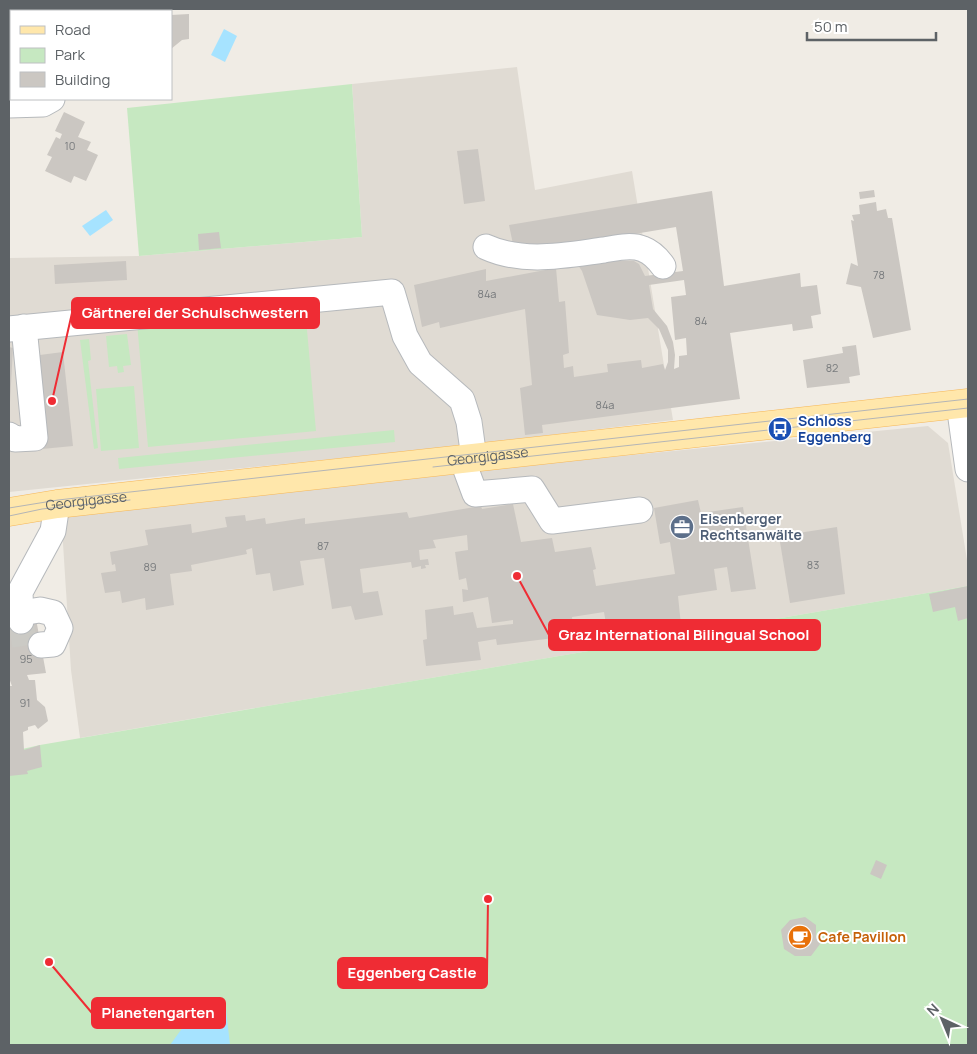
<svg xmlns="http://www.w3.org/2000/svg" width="977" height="1054" font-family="Manrope,sans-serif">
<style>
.education{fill:#e0dbd3}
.green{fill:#c6e8c1}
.water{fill:#a6e3ff}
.building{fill:#cbc7c2;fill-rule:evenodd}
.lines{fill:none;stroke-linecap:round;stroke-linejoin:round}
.minor-tunnel{stroke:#cbcac5;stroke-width:25;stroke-dasharray:25 12;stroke-linecap:butt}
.minor-casing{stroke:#b6b9bc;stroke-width:27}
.major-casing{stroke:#f6b758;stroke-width:29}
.minor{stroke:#fff;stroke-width:25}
.major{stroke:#ffe7ab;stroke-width:28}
.tram{stroke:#b4b5b6;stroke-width:1}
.labels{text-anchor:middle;stroke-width:4;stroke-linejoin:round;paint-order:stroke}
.number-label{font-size:11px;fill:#787b7d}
.transit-label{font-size:14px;font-weight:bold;fill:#164399;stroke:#fff;text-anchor:start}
.street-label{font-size:14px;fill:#5d6266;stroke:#fff}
.service-label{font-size:14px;font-weight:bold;fill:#4e5e75;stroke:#fff;text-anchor:start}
.food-label{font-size:14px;font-weight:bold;fill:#c56008;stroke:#fff;text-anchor:start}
.leader{fill:none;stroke:#ef2c34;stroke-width:2}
.callout-dot{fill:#ef2c34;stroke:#fff;stroke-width:2}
.callout{fill:#ef2c34;stroke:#ef2c34;stroke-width:2}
.callout-label{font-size:15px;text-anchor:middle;font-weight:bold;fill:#fff}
</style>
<rect width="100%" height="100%" fill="#f0ece5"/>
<!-- education -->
<g class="education">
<polygon points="517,67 535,190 632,171 673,420 469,445 9,492 9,258 139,256 362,237 352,84"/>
<polygon points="928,426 948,443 968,566 968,586 80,738 71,670 61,511"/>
</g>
<!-- green -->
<g class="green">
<polygon points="352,84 362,237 139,256 127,108"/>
<polygon points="305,307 316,431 148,447 137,323"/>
<polygon points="127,334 131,365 123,366 124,372 118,373 117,366 109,367 106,336"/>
<polygon points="89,339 91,360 88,361 98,448 94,449 80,340"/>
<polygon points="134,386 139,448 101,451 96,389"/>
<polygon points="394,430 395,442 119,469 118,458"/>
<polygon points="968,586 968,1045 9,1045 9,752 40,745"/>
</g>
<!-- water -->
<g class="water">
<polygon points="224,29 237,36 225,62 211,55"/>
<polygon points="106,210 113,220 90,236 82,226"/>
<polygon points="219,1002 226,1009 230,1045 170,1045 186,1023"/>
</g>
<!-- building -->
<g class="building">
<polygon points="124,9 170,9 171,11 126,11"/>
<polygon points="189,14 189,39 182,40 171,49 171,15"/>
<polygon points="64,112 85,122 78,137 91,142 87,150 98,155 86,181 74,176 71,183 45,171 52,157 47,155 56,137 60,139 62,134 55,131"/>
<polygon points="478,149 485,201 464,204 457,151"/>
<polygon points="874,190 875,197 860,199 859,192"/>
<path d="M712 191 724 286 800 273 801 287 817 285 821 314 811 316 813 328 793 331 792 324 730 333 740 399 542 425 543 433 525 435 520 388 532 385 525 309 440 328 439 322 422 327 414 285 486 269V281L556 268 559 302 565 301 569 353 563 355 564 368 573 366 574 377 608 372 607 364 641 360 642 368 663 364 665 370 668 362V350L659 329 648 318 630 320 597 315 582 271 575 261H634L639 264 645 276 683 271 676 227 515 254 509 225ZM684 280 686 295 671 297 675 340 686 338 687 355 679 356V367L674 369 675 355 673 342 667 326 653 309 649 285Z"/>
<polygon points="876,202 877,211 886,209 888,218 892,218 911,330 873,338 861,287 846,284 851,263 858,266 851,220 854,221 852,215 860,214 859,205"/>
<polygon points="219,232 221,248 199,250 198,234"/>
<polygon points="126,261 127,280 55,284 54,265"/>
<polygon points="856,345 860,375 849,377 850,383 807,388 803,360 843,353 842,347"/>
<polygon points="9,347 13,348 10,402 9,402"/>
<polygon points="63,352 73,446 42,449 32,356"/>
<polygon points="698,500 701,513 743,507 756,589 731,592 727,567 714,569 717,590 678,596 681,625 608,636 604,612 572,617 573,628 554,631 554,638 497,645 496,639 478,642 481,660 426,666 423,640 427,639 425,610 453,606 454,615 473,612 477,628 513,624 513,620 492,623 488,597 463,602 462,589 468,590 466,578 459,580 455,552 468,550 467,535 433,540 436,548 419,550 420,560 428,559 429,565 425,565 426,568 421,569 421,566 412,568 411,562 360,569 363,593 378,591 383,615 355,620 351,606 332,609 324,558 300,561 304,585 273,591 270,573 256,575 252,548 246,550 247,554 191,565 192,571 170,574 174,605 146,610 145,598 122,603 120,591 105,593 101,573 116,571 115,564 112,565 110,552 148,545 145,530 191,524 192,533 227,527 225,517 245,515 246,521 265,518 266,524 305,518 305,524 407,512 409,518 481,506 482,509 513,504 521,542 552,538 555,552 591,547 596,569 593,570 596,586 675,574 670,542 660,544 654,508"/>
<polygon points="837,527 845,594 790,603 779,536"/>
<polygon points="968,586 968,618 958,621 955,607 933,612 929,594"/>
<polygon points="36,619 46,673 27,675 29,680 35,680 37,700 45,707 48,721 38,729 35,725 28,727 28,730 23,732 24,750 40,745 42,767 27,771 28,774 9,776 9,686 12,686 9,678 9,624"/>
<polygon points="876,860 887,865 881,879 870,874"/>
<polygon points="805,917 816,925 816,937 820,944 811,956 795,956 784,949 781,930 790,920"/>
</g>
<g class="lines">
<!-- minor-tunnel -->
<polyline class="minor-tunnel" points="21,621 25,648 41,645"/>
<!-- minor casing -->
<g class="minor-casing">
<g id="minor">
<polyline points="85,9 86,11"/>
<polyline points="9,105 43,104 52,99"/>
<path d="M486 247C523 264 566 255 604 250 616 248 631 244 643 249 651 252 658 259 663 266"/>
<polyline points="9,329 392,292 405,336 420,363 462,400 469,422 474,458"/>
<polyline points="959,404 968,469"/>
<polyline points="9,435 15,439 35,438 24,327"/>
<polyline points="462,459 475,494 532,489 552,521 640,510"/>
<polyline points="20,613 40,610 53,613 60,628 53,644 41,645"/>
<polyline points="21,621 20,592 53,531 57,504"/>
</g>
</g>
<!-- major casing -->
<g class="major-casing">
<g id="major">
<path id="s1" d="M9 512 57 504 968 403"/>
</g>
</g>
<!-- minor -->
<use href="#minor" class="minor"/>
<!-- major -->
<use href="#major" class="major"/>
<!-- tram -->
<g class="tram">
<polyline points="433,467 968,408"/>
<polyline points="9,508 58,500 968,399"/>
<polyline points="9,516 42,509 130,500"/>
</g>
</g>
<!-- icons -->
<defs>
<g id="bus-disc" transform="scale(1.25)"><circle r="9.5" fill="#1a4fb4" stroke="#fff"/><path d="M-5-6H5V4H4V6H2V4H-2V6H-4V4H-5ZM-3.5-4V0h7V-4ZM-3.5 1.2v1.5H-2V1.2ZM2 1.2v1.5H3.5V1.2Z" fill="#fff"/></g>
<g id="office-disc" transform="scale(1.25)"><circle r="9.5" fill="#5c6f8a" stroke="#fff"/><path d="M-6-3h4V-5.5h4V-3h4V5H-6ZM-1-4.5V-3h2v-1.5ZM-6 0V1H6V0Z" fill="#fff"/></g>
<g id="cafe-disc" transform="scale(1.25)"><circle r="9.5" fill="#e8710a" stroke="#fff"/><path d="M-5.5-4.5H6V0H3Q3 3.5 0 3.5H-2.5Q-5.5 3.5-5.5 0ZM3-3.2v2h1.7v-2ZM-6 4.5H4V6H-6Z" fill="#fff"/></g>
</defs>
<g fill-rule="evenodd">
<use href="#bus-disc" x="780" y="429"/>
<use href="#office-disc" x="682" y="527"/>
<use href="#cafe-disc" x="800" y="937"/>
</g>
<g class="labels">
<!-- number labels -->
<g class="number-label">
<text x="70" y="150">10</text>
<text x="879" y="279">78</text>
<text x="487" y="298">84a</text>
<text x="701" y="325">84</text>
<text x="832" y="372">82</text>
<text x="605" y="409">84a</text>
<text x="323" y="550">87</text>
<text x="813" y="569">83</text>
<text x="150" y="571">89</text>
<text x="26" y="663">95</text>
<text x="25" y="707">91</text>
</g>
<!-- transit labels -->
<g class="transit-label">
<text x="798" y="426">Schloss<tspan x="798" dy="16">Eggenberg</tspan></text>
</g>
<!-- street labels -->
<g class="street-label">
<text dy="5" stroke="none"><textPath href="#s1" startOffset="482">Georgigasse</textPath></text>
<text dy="5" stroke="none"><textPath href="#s1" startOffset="78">Georgigasse</textPath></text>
</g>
<!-- service labels -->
<g class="service-label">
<text x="700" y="524">Eisenberger<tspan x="700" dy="16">Rechtsanwälte</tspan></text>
</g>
<!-- food labels -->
<g class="food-label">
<text x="818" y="942">Cafe Pavillon</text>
</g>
</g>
<!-- callouts -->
<path class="leader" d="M52 401L72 313M517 576L549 635M488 899L487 973M49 962L92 1013"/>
<g class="callout-dot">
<circle cx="52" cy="401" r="5"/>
<circle cx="517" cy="576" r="5"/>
<circle cx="488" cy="899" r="5"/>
<circle cx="49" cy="962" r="5"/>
</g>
<g class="callout">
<rect x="72" y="298" width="247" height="30" rx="5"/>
<rect x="549" y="620" width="271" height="30" rx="5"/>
<rect x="338" y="958" width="149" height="30" rx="5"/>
<rect x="92" y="998" width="133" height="30" rx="5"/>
</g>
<g class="callout-label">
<text x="195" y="318">Gärtnerei der Schulschwestern</text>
<text x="684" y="640">Graz International Bilingual School</text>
<text x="412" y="978">Eggenberg Castle</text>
<text x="158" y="1018">Planetengarten</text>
</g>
<!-- border -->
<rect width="977" height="1054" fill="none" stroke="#5d6266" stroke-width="20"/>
<!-- legend -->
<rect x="10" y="10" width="162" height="90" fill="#ffffff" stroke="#bec0c2"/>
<rect x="20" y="26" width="25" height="8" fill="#ffe7ab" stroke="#bec0c2"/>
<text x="55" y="35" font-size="15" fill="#5d6266">Road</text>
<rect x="20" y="48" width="25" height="15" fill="#c6e8c1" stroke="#bec0c2"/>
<text x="55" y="60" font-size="15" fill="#5d6266">Park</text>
<rect x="20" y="72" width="25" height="15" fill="#cbc7c2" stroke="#bec0c2"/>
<text x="55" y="85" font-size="15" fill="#5d6266">Building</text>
<!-- north arrow -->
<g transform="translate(942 1019) rotate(316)" stroke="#ffffff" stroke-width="4" paint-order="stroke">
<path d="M0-4L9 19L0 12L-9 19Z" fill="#5d6266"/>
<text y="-8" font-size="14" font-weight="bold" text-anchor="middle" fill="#5d6266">N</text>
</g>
<!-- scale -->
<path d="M807 32v8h129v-8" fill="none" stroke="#5d6266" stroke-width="2.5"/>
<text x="814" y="32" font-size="15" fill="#5d6266" stroke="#ffffff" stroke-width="4" paint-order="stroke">50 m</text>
</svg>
